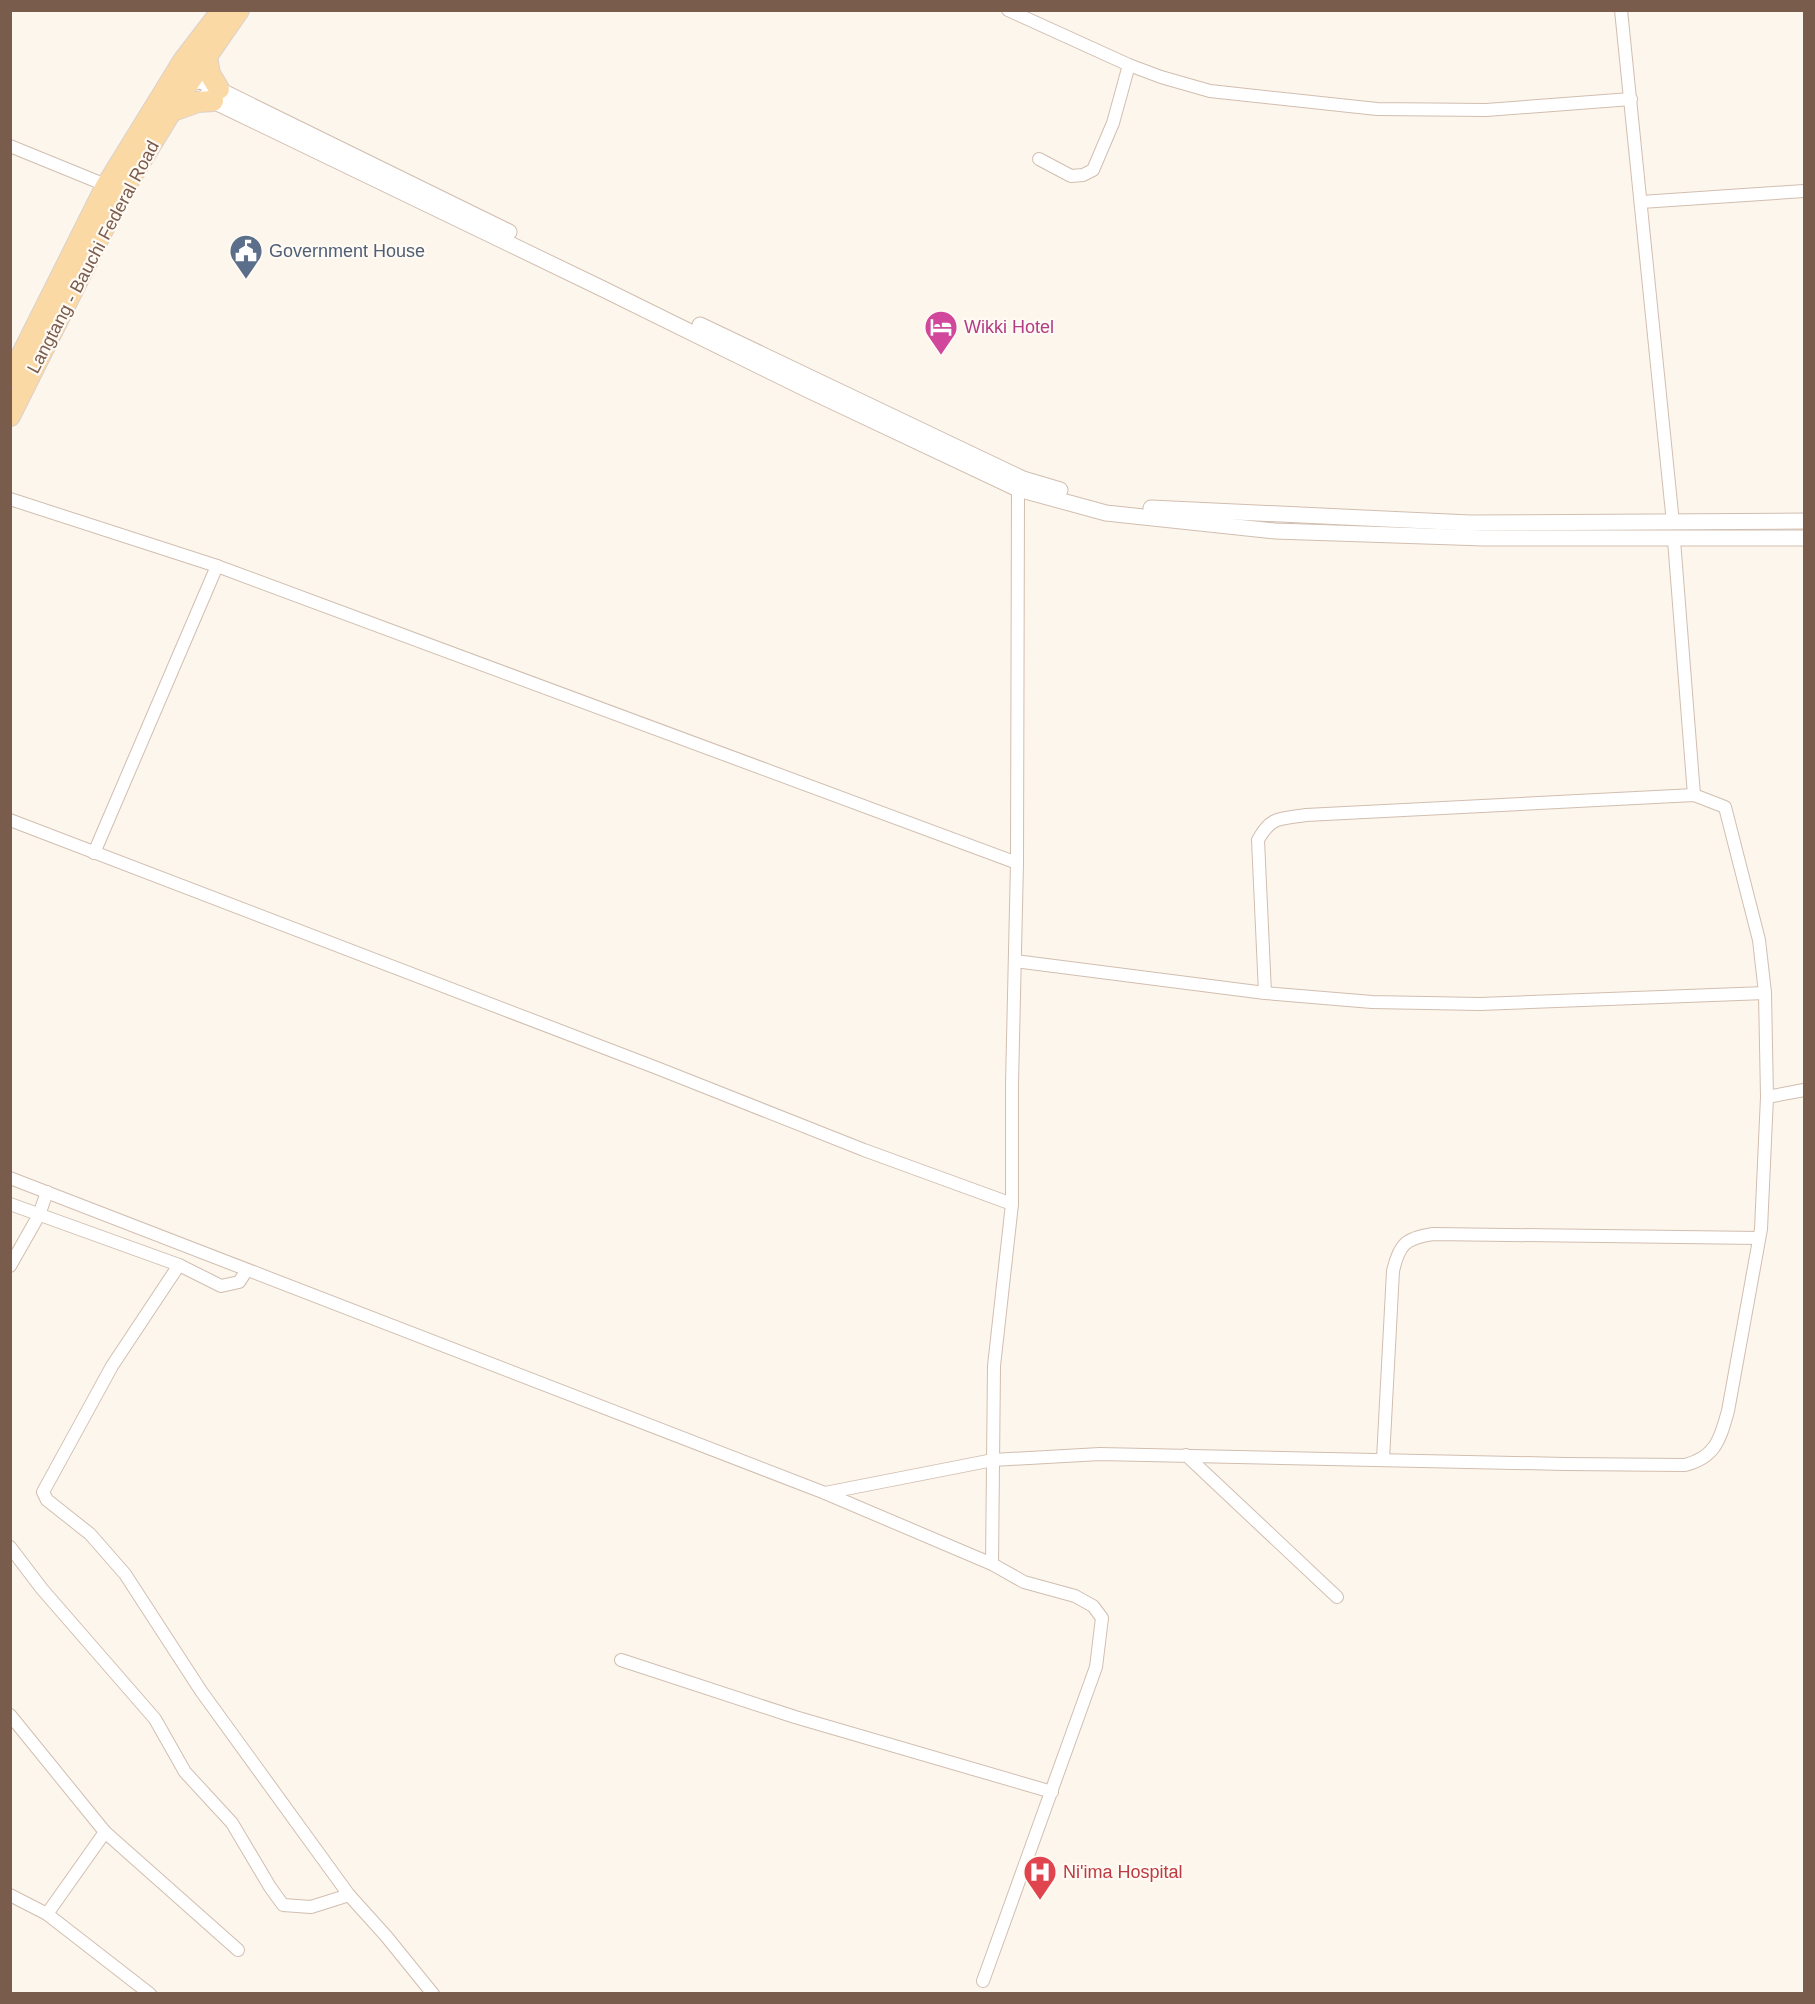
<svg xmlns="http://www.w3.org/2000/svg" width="1815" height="2004" font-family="Helvetica,sans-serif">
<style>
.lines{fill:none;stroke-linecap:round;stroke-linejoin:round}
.minor-casing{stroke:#d1beb0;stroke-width:14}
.tertiary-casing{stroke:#d1beb0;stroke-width:17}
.primary-casing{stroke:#dad1cd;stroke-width:22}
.minor{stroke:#fff;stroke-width:12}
.tertiary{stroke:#fff;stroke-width:15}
.primary{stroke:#fbd9a5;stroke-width:20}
.labels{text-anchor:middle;stroke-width:4.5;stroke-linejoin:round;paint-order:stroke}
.service-label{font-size:18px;fill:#4e5e75;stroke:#fffaf3;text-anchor:start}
.street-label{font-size:18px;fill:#7a5c4d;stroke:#fffaf3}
.hotel-label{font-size:18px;fill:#b23c85;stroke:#fffaf3;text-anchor:start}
.health-label{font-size:18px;fill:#be3a42;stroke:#fffaf3;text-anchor:start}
</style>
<rect width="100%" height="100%" fill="#fdf6ec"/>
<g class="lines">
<!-- minor casing -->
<g class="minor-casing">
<g id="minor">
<polyline points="1008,10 1129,65 1161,77 1210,91 1377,109 1486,110 1631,99"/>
<polyline points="1621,10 1673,523"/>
<polyline points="10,146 113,188"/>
<polyline points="1039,159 1071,176 1083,175 1093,170 1113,123 1129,65"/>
<polyline points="1641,202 1804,191"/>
<polyline points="10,499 217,566 1017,863"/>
<polyline points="1674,540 1694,795"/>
<polyline points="10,820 657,1068 864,1150 1012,1204"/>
<polyline points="94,853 217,566"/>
<polyline points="1015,961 1265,993 1372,1002 1480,1004 1765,993"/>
<polyline points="1767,1097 1804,1090"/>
<polyline points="10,1178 825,1493 992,1564 1024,1582 1075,1596 1093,1606 1102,1618 1096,1667 983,1981"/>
<polyline points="10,1204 179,1265"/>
<polyline points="10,1266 39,1215 47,1192"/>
<polyline points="247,1270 239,1282 221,1286 179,1265 112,1366 43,1492 47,1500 90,1534 125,1574 201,1691 349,1895 386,1936 433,1994"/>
<polyline points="1186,1455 1337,1597"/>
<path d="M1383 1459 1393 1271C1399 1245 1405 1238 1433 1234L1759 1238"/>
<path d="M825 1493 993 1460 1100 1454 1565 1464 1685 1465C1716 1457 1720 1439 1728 1411L1761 1229 1767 1097 1765 993 1759 940 1725 807 1694 795 1306 815C1280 819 1271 816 1258 840L1265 993"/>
<polyline points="10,1547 42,1589 155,1719 185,1772 232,1823 270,1887 283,1905 311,1907 349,1895"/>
<polyline points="992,1564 994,1366 1012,1204 1012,1084 1017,863 1018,489 1021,484"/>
<polyline points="621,1660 795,1717 1052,1792"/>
<polyline points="10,1715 105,1832 238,1950"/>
<polyline points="10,1895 47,1914 105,1832"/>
<polyline points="47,1914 150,1994"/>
</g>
</g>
<!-- tertiary casing -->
<g class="tertiary-casing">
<g id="tertiary">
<polyline points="182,83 201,81 509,232"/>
<polyline points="205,97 601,288 806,389 1018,489 1106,513 1275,531 1484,538 1804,538"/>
<polyline points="700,325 1023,479 1060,490"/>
<polyline points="1151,508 1470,523 1804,521"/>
</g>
</g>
<!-- primary casing -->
<g class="primary-casing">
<g id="primary">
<polyline points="207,57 210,74 219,89"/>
<polyline points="170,112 198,102 213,101"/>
<polyline points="10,378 106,186 183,61 222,10"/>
<polyline points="10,416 122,192 190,81 239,10"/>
</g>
</g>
<!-- minor -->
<use href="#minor" class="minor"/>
<!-- tertiary -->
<use href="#tertiary" class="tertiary"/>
<!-- primary -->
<use href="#primary" class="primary"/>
</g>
<!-- icons -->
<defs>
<g id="civic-pin" transform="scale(1.725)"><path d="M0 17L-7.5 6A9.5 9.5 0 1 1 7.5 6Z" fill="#5c6f8a" stroke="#fffaf3"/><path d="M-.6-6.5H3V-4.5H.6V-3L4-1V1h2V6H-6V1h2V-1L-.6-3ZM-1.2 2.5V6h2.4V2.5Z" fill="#fff"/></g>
<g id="hotel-pin" transform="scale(1.725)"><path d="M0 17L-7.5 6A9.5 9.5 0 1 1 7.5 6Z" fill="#d1479c" stroke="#fffaf3"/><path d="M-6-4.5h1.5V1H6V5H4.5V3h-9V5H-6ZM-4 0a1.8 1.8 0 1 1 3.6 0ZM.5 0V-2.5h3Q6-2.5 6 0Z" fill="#fff"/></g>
<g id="hospital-pin" transform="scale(1.725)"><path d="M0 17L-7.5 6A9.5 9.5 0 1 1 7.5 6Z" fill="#e0444e" stroke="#fffaf3"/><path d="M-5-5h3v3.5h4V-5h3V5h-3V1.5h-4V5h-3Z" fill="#fff"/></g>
</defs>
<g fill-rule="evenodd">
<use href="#civic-pin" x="246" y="251"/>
<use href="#hotel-pin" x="941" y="327"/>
<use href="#hospital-pin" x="1040" y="1872"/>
</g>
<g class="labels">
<!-- service labels -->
<g class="service-label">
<text x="269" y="257">Government House</text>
</g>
<!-- street labels -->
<g class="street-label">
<text transform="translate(93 257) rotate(-62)" y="6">Langtang - Bauchi Federal Road</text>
</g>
<!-- hotel labels -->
<g class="hotel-label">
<text x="964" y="333">Wikki Hotel</text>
</g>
<!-- health labels -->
<g class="health-label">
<text x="1063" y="1878">Ni'ima Hospital</text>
</g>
</g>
<!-- border -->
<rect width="1815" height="2004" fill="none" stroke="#7a5c4d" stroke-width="24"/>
</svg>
